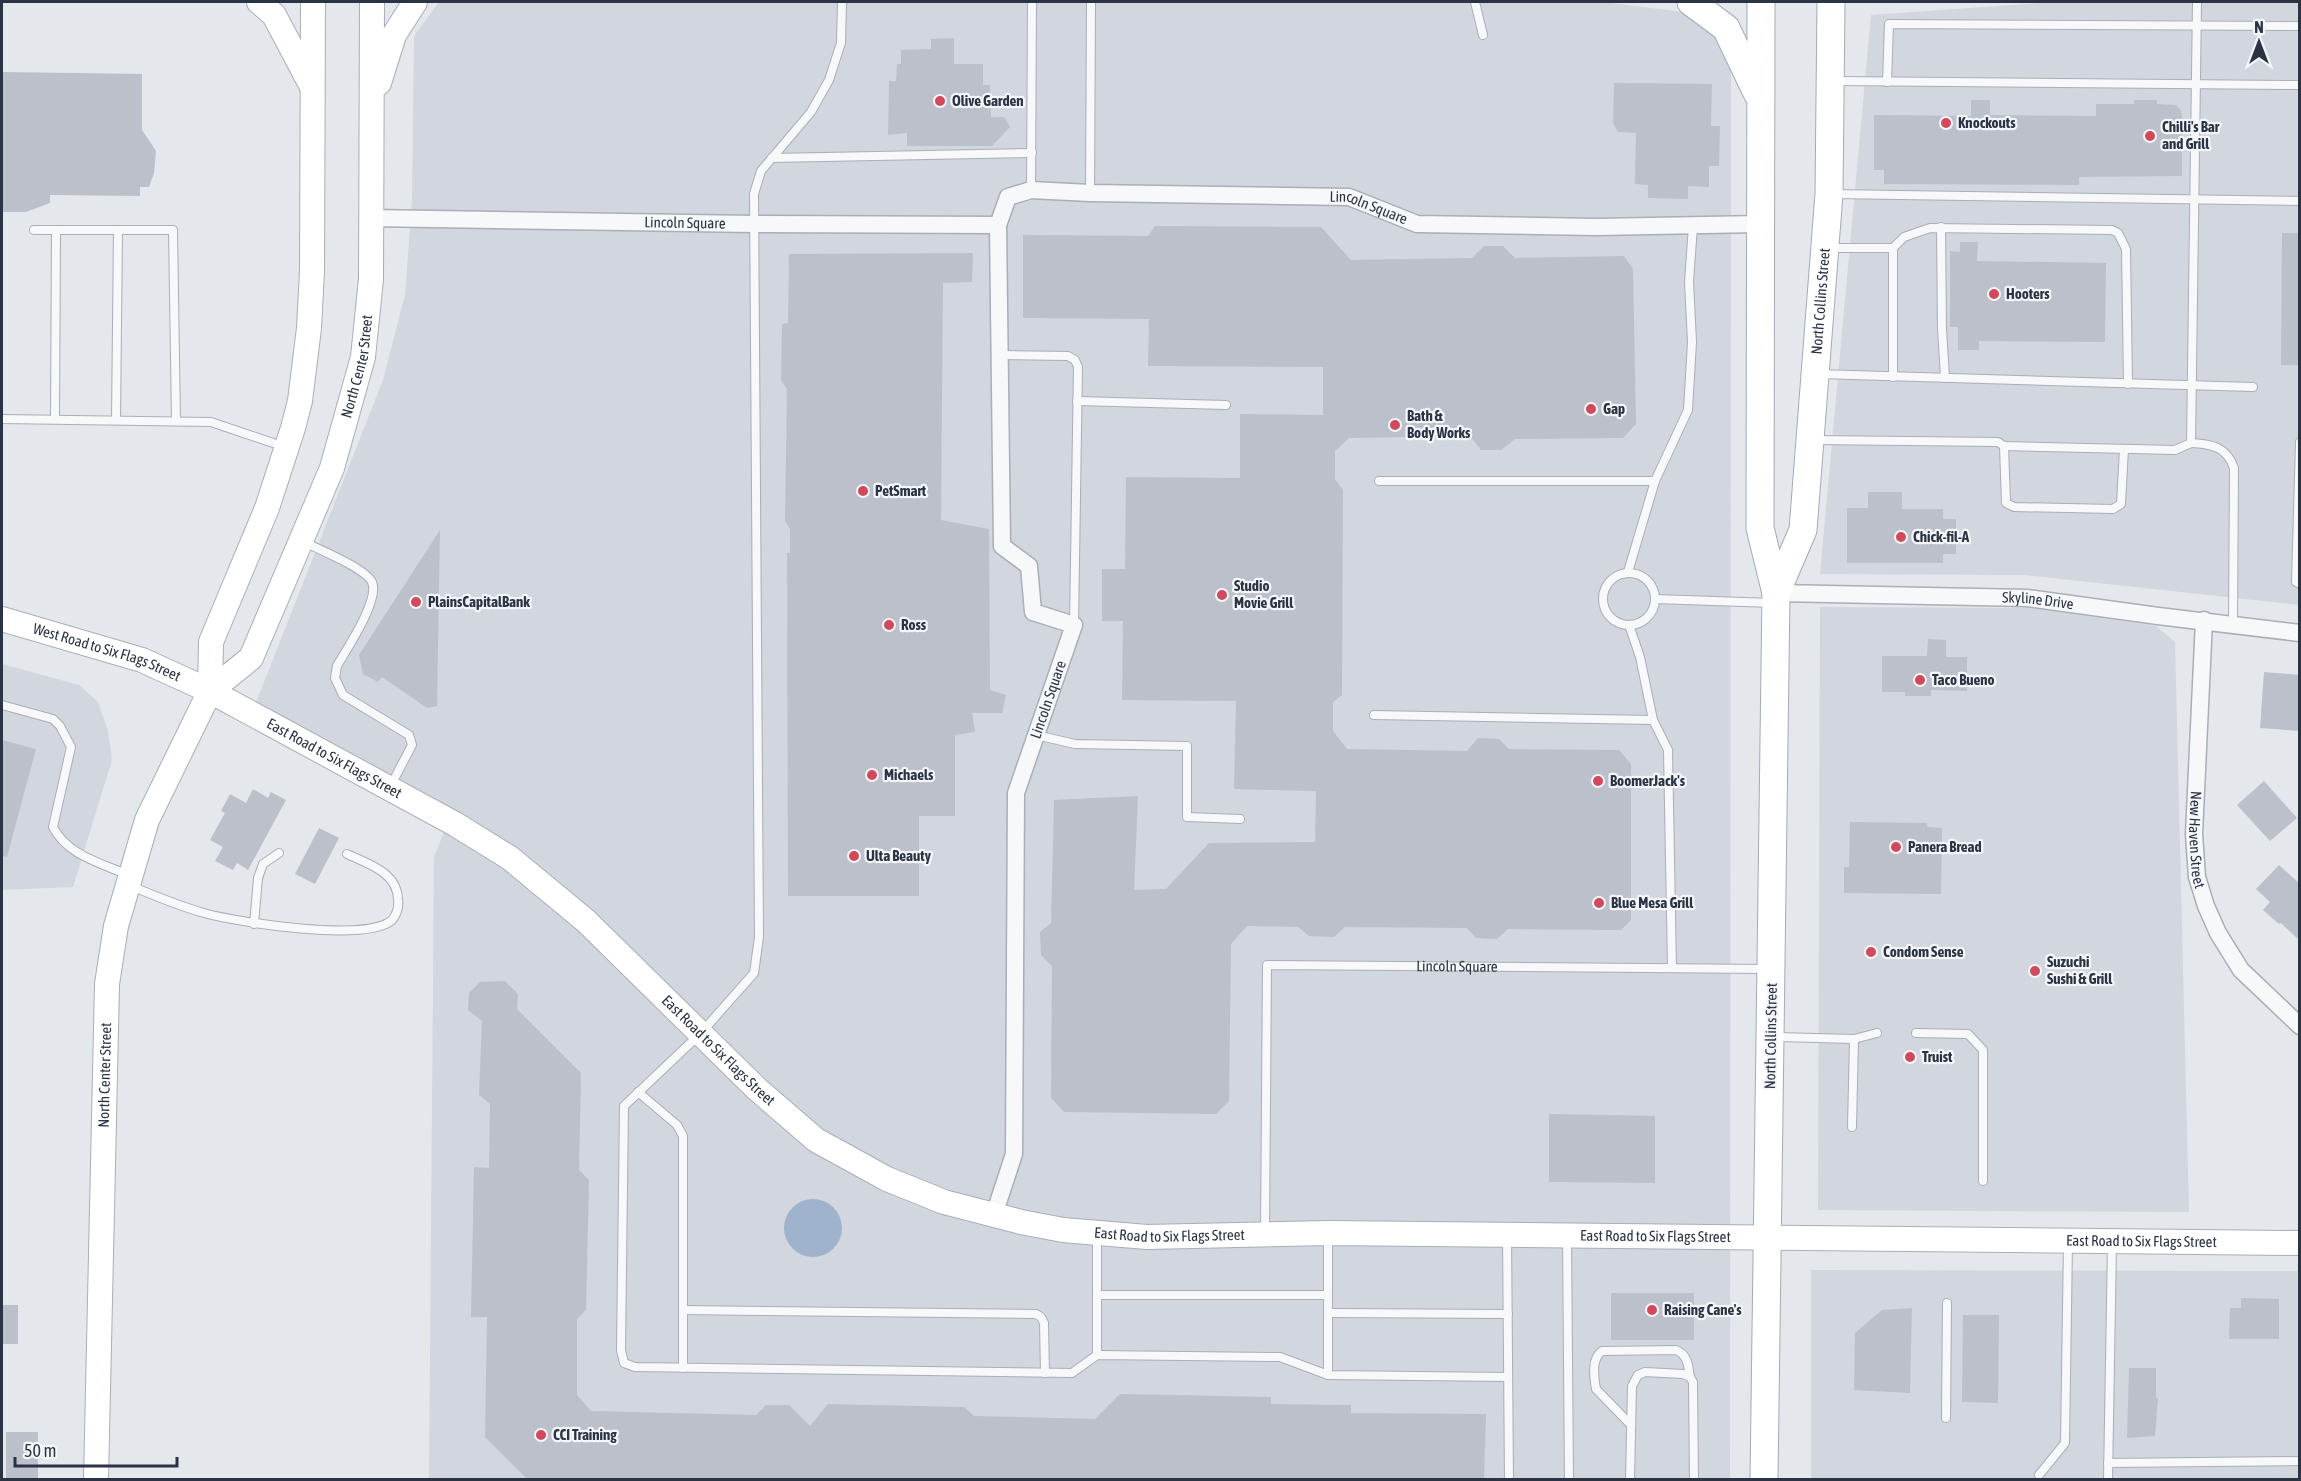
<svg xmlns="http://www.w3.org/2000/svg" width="2301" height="1481" font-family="'Asap Condensed',sans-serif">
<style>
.built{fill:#d2d6de}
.water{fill:#9fb4cc}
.building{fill:#bbc0ca}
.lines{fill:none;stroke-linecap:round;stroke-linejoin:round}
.lane-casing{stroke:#a9aeb7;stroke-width:10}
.street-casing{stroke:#a9aeb7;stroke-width:19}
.secondary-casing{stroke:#a9aeb7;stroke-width:26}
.primary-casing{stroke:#a3abb8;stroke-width:29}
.lane{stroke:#f7f8fa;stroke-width:8}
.street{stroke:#f7f8fa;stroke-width:16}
.secondary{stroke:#fff;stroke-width:24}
.primary{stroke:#fff;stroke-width:27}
.poi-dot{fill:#d1495b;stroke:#f4f6f9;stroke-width:2}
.labels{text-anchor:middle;stroke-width:4.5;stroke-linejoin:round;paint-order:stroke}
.poi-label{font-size:15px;font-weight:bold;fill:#2b3445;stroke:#f4f6f9;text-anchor:start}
.street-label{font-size:15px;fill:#2b3445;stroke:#f4f6f9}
</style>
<rect width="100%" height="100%" fill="#e4e7ec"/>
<!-- built -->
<g class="built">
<polygon points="439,2 1603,2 1731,18 1730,1479 429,1479 434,857 452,812 253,710 383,380 405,295 412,200 414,36"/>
<polygon points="2054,2 2299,2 2299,605 2026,575 1820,574 1871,15"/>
<polygon points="1820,607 2031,608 2156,626 2175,642 2189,1212 1818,1210"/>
<polygon points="2,664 79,685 98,702 108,731 112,760 73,887 2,890"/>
<polygon points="1811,1270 2299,1271 2299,1479 1811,1480"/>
</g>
<!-- water -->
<circle class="water" cx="813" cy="1228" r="29"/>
<!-- building -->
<g class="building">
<polygon points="954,38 954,64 983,64 983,85 990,85 991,117 1004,117 1010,127 992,146 907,146 907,133 888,135 889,81 896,81 897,64 901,64 901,50 931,49 931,39"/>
<polygon points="2,72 142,74 142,130 156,151 154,173 149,187 140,187 140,196 50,195 50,203 26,212 2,212"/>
<polygon points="1614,83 1712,84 1711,126 1720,126 1719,166 1709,166 1709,187 1688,186 1688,199 1648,198 1648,185 1635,184 1636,133 1618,132 1613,123"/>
<polygon points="1971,100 1990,100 1990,115 2096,116 2096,104 2134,104 2134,100 2157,100 2157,104 2176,105 2181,111 2182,117 2182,176 2079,177 2079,185 1884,184 1884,170 1874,170 1874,115 1971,116"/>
<polygon points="1155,226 1321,227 1351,260 1472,258 1484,246 1503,246 1515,258 1624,256 1633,269 1636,424 1623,438 1515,439 1501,450 1481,450 1470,436 1349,438 1335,451 1335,479 1343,490 1342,695 1333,702 1333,731 1347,749 1467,751 1478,738 1499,739 1509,749 1619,750 1631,764 1631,920 1621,930 1508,929 1497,939 1476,938 1467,928 1345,927 1334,937 1309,936 1298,927 1247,926 1231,944 1229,1101 1216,1114 1064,1112 1051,1098 1052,966 1041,955 1040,932 1051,923 1054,800 1138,796 1134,890 1166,889 1209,843 1315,842 1316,791 1234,789 1236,701 1122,700 1123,621 1102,621 1102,569 1125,569 1126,477 1240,478 1240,414 1323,415 1323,367 1148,366 1149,319 1023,318 1023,235 1148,236"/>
<polygon points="2282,233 2300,233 2300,365 2281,365"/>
<polygon points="1960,242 1978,242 1977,261 2106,263 2105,342 1979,341 1979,350 1958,350 1958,327 1950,327 1950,251 1960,252"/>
<polygon points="973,253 972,282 943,283 941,520 989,529 990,690 1006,695 1002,713 972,713 975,732 955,735 955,816 919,816 919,896 788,896 787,553 790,553 790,529 785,521 787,389 781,380 782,324 788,323 789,254"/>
<polygon points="1868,492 1902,492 1902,509 1943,509 1943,519 1956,519 1956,554 1943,554 1943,563 1847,563 1847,508 1868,508"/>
<polygon points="440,530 437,706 427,708 382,677 378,682 363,674 359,655"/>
<polygon points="1928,639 1946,640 1946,657 1967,657 1967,691 1931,690 1931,696 1905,696 1905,692 1882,692 1882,656 1927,656"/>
<polygon points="2264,672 2300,675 2300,731 2260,728"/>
<polygon points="2,740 36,749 7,857 2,856"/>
<polygon points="2264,781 2297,818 2270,841 2237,805"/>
<polygon points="253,789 268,798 271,792 286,800 248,870 237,863 233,870 215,861 223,847 210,840 225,813 221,811 230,794 246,803"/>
<polygon points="1850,822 1927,823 1927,827 1942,828 1941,894 1844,893 1844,867 1849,867"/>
<polygon points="319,828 339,838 315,884 295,874"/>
<polygon points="2279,865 2300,884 2300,941 2281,923 2279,924 2263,910 2270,902 2256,889"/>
<polygon points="505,981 518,994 517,1009 581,1073 579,1170 589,1180 586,1310 577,1319 577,1395 591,1411 756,1415 766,1405 789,1405 810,1426 828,1404 964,1407 974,1416 1095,1419 1120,1394 1271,1397 1271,1404 1351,1405 1351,1413 1486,1414 1484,1479 527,1479 485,1437 487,1317 471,1317 474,1167 489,1168 490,1104 479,1095 482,1021 468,1010 469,993 480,982"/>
<polygon points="1549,1114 1655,1116 1655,1183 1549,1182"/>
<rect x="1611" y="1293" width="83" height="47"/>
<polygon points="2241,1298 2279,1299 2279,1339 2229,1339 2230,1308 2241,1308"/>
<rect x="2" y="1305" width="16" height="39"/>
<polygon points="1912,1308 1910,1393 1854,1390 1855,1333 1882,1310"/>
<polygon points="1963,1315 1999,1315 1998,1403 1962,1402"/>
<polygon points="2129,1368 2156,1368 2156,1398 2158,1398 2155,1436 2127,1438"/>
<rect x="6" y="1432" width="32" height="47"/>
</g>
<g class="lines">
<!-- lane casing -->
<g class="lane-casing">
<g id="lane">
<polyline points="842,2 841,43 829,80 811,112 761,171 754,194 759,937 754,973 701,1033 624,1106 621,1350 624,1363 635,1367 1072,1373 1097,1355 1280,1357 1328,1375 1508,1377"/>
<polyline points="1475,2 1483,35"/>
<polyline points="1835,81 2300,85"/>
<polyline points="1887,82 1889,24 2300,26"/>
<polyline points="772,158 1032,153"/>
<polyline points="1031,190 1032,2"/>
<polyline points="1090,193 1091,2"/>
<polyline points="1832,194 2300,201"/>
<polyline points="1941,227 1942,329 1945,378"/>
<polyline points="34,230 173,230 176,421"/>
<polyline points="1828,248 1893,248 1904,237 1930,228 2112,230 2118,233 2126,249 2128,384"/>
<polyline points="1893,248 1893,377"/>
<polyline points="999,355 1068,356 1075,360 1078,367 1074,625"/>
<polyline points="1819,374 2253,387"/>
<polyline points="1077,401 1226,405"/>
<polyline points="2,419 211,422 285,447"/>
<polyline points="55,419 56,230"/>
<polyline points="116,420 118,230"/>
<polyline points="1814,440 1998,442 2004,446 2006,503 2014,507 2113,509 2121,504 2124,449"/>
<polyline points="2300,442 2296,582 2300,584"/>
<path d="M2191 443C2212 444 2227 447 2234 468L2233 624"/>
<polyline points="2004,446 2175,450 2191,443 2197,2"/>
<polyline points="1379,481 1655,481 1688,410 1692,342 1689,282 1693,226"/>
<path d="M304 542C320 550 365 568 372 582 380 600 346 650 337 666L335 678 343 695 409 735 412 745 390 787"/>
<polyline points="1628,572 1655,481"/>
<circle cx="1629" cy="599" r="26"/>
<polyline points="1655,599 1773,603"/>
<polyline points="1629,625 1640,657 1653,720"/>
<path d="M2 705 53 719 60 726 71 747 53 827C67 855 101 863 128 875"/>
<polyline points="1374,715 1653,720 1668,750 1672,968"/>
<polyline points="1036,735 1075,744 1187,746 1187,817 1240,819"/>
<path d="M131 886C155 896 179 906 204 913 236 922 367 943 392 920 397 914 399 906 398 899 397 872 368 864 347 854"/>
<polyline points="254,924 258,878 263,864 279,853"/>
<polyline points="1916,1033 1968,1034 1983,1050 1983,1181"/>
<polyline points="1774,1037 1854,1039 1852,1127"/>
<polyline points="1854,1039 1877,1033"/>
<polyline points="638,1092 677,1125 683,1136 683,1368"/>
<path id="s1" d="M1265 1233 1267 965 1769 969"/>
<polyline points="1328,1234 1328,1375"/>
<polyline points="1097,1236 1097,1355"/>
<polyline points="1507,1236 1509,1480"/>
<polyline points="1567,1237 1569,1480"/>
<polyline points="1097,1295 1328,1295"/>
<polyline points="683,1310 1036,1314 1041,1317 1044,1323 1045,1373"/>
<polyline points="1328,1313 1508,1314"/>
<polyline points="1946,1418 1947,1303"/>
<path d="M1631 1425 1596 1389C1594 1377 1591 1359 1602 1351L1676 1350C1688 1355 1688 1365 1690 1377"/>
<polyline points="2108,1463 2300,1461"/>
<polyline points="2039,1475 2065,1443 2068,1242"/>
<polyline points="1630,1480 1632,1386 1638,1375 1645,1372 1683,1374 1690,1377 1693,1382 1694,1480"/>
<polyline points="2108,1480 2112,1242"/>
</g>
</g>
<!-- street casing -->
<g class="street-casing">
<g id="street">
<path id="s2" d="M371 218 754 224 998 225"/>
<path id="s3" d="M1776 593 2027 598 2158 616 2300 633"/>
<path id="s4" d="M2204 620 2194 834 2197 877 2206 906 2218 933 2241 970 2300 1026"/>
<path id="s5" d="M994 1215 1014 1154 1016 793 1074 625 1033 612 1029 566 1002 546 998 225 1008 197 1031 190 1090 193 1349 197 1417 224 1596 227 1760 224"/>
</g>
</g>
<!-- secondary casing -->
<g class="secondary-casing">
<g id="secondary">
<polyline points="259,2 274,15 311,85"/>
<polyline points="379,83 394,35 415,2"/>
<path id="s6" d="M2 619 142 660 210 691 455 824 510 858 586 921 757 1089 816 1140 887 1179 944 1202 1021 1222 1063 1230 1147 1237 1328 1233 2300 1243"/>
<path id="s7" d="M210 691 251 658 332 468 363 357 371 279 372 2"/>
<path id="s8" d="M96 1480 107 984 116 926 147 820 210 691 211 642 267 508 293 428 300 401 309 328 312 271 313 2"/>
</g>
</g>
<!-- primary casing -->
<g class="primary-casing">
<g id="primary">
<polyline points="1691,2 1726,28 1757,93"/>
<polyline points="1761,2 1760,528 1776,593 1764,1480"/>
<path id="s9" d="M1776 593 1803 530 1829 194 1831 2"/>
</g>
</g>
<!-- lane -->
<use href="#lane" class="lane"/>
<!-- street -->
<use href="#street" class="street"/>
<!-- secondary -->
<use href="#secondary" class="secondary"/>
<!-- primary -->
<use href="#primary" class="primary"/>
</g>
<!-- markers -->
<g class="poi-dot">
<circle cx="940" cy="101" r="6"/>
<circle cx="1946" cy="123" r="6"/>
<circle cx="2150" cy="136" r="6"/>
<circle cx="1994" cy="294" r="6"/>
<circle cx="1591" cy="409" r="6"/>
<circle cx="1395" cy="425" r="6"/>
<circle cx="863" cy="491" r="6"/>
<circle cx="1901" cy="537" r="6"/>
<circle cx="1222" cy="595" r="6"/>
<circle cx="416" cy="602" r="6"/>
<circle cx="889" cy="625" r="6"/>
<circle cx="1920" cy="680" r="6"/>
<circle cx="872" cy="775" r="6"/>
<circle cx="1598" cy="781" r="6"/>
<circle cx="1896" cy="847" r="6"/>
<circle cx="854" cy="856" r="6"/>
<circle cx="1599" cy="903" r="6"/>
<circle cx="1871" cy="952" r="6"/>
<circle cx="2035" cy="971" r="6"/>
<circle cx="1910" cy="1057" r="6"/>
<circle cx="1652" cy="1310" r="6"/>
<circle cx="541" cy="1435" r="6"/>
</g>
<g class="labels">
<!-- poi labels -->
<g class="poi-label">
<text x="952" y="106">Olive Garden</text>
<text x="1958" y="128">Knockouts</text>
<text x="2162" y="132">Chilli's Bar<tspan x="2162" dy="17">and Grill</tspan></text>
<text x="2006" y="299">Hooters</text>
<text x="1603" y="414">Gap</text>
<text x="1407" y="421">Bath &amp;<tspan x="1407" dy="17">Body Works</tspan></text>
<text x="875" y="496">PetSmart</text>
<text x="1913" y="542">Chick-fil-A</text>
<text x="1234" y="591">Studio<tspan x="1234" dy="17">Movie Grill</tspan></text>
<text x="428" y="607">PlainsCapitalBank</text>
<text x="901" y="630">Ross</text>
<text x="1932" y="685">Taco Bueno</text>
<text x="884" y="780">Michaels</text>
<text x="1610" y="786">BoomerJack's</text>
<text x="1908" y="852">Panera Bread</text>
<text x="866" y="861">Ulta Beauty</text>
<text x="1611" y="908">Blue Mesa Grill</text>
<text x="1883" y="957">Condom Sense</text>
<text x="2047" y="967">Suzuchi<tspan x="2047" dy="17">Sushi &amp; Grill</tspan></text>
<text x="1922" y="1062">Truist</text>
<text x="1664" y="1315">Raising Cane's</text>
<text x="553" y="1440">CCI Training</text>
</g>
<!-- street labels -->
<g class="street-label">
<text dy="5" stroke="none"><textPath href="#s5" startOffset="1440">Lincoln Square</textPath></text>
<text dy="5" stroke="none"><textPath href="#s2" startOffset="314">Lincoln Square</textPath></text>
<text dy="5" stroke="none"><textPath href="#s9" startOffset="298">North Collins Street</textPath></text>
<text dy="5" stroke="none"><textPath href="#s7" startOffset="364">North Center Street</textPath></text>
<text dy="5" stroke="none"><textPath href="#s3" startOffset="262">Skyline Drive</textPath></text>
<text dy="5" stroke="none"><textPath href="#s6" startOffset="110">West Road to Six Flags Street</textPath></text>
<text dy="5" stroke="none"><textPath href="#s5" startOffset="524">Lincoln Square</textPath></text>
<text dy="5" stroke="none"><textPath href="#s6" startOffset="362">East Road to Six Flags Street</textPath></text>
<text dy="5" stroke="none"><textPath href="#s4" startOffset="220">New Haven Street</textPath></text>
<text dy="5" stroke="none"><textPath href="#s1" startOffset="458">Lincoln Square</textPath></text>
<text transform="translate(1771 1036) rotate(-89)" y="5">North Collins Street</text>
<text dy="5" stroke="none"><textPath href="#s6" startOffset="848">East Road to Six Flags Street</textPath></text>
<text dy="5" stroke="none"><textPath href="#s8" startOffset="405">North Center Street</textPath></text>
<text dy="5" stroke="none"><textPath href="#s6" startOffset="1352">East Road to Six Flags Street</textPath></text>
<text dy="5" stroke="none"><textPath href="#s6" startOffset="1838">East Road to Six Flags Street</textPath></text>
<text dy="5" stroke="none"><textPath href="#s6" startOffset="2324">East Road to Six Flags Street</textPath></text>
</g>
</g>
<!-- border -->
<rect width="2301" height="1481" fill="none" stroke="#2b3445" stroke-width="6"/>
<!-- north arrow -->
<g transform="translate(2259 42)" stroke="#f4f6f9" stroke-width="4.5" paint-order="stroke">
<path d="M0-4.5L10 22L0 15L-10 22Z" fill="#2b3445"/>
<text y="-9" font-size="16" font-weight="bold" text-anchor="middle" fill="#2b3445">N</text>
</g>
<!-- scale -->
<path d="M15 1457v9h162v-9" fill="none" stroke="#2b3445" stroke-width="3"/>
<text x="24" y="1457" font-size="18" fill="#2b3445" stroke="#f4f6f9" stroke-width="4.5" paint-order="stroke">50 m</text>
</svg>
